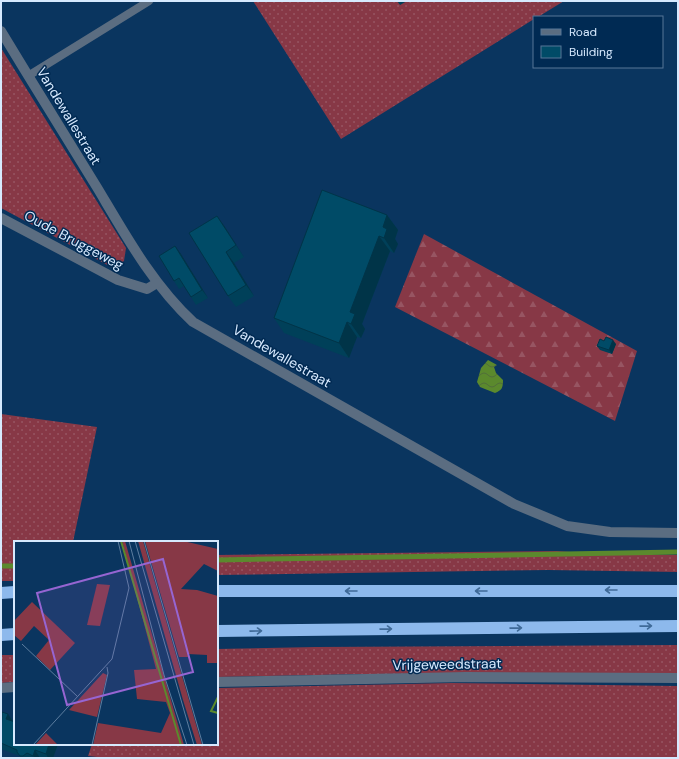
<svg xmlns="http://www.w3.org/2000/svg" width="679" height="759" font-family="'DM Sans',sans-serif">
<style>
.grass{fill:url(#grass-dots)}
.forest{fill:url(#forest-firs)}
.water{fill:url(#water-waves)}
.lines{fill:none;stroke-linecap:round;stroke-linejoin:round}
.stream{stroke:#5b892d;stroke-width:5}
.lane{stroke:#5b6d81;stroke-width:8}
.street{stroke:#5b6d81;stroke-width:10}
.highway{stroke:#8db9ec;stroke-width:12}
.wall{fill:#004059}
.shaded-wall{fill:#003448}
.building{fill:#004b67;stroke:#003448}
.oneway{stroke:#3f6a98}
.labels{text-anchor:middle;stroke-width:3;stroke-linejoin:round;paint-order:stroke}
.street-label{font-size:14px;fill:#d6e9fe;stroke:#002a53}
.inset-river{fill:none;stroke:#5b892d;stroke-width:2}
.inset-road{fill:none;stroke:#5c7d9f;stroke-width:1}
.view{fill:#9665d2;fill-opacity:0.15;stroke:#9665d2;stroke-width:2}
.inset-edge{fill:none;stroke:#d6e9fe;stroke-width:2}
</style>
<defs>
<pattern id="grass-dots" width="8" height="8" patternUnits="userSpaceOnUse"><rect width="8" height="8" fill="#873846"/><path d="M2 2h.1M6 6h.1" fill="none" stroke="#975562" stroke-width="1.8" stroke-linecap="round"/></pattern>
<pattern id="forest-firs" width="22" height="20" patternUnits="userSpaceOnUse"><rect width="22" height="20" fill="#873846"/><path d="M5 1l3.5 6h-7zM16 11l3.5 6h-7z" fill="#975562"/></pattern>
<pattern id="water-waves" width="16" height="10" patternUnits="userSpaceOnUse"><rect width="16" height="10" fill="#5b892d"/><path d="M0 5q4-4 8 0t8 0" fill="none" stroke="#506e39"/></pattern>
</defs>
<rect width="100%" height="100%" fill="#0a355f"/>
<!-- grass -->
<g class="grass">
<polygon points="253,1 564,1 538,17 534,17 534,19 341,139"/>
<polygon points="1,48 126,248 124,261 113,268 1,208"/>
<polygon points="1,414 97,427 73,542 15,542 15,581 1,581"/>
<polygon points="557,551 597,554 678,555 678,572 548,570 217,575 217,555"/>
<polygon points="678,645 678,673 367,674 217,677 217,649 316,647"/>
<polygon points="1,655 15,655 15,682 1,683"/>
<polygon points="452,683 678,686 678,758 106,758 88,756 92,744 217,744 217,688"/>
</g>
<!-- forest -->
<polygon class="forest" points="424,234 637,351 615,421 395,307"/>
<!-- water -->
<path class="water" d="M488 360 497 365 494 367 496 373 503 380C503 388 502 390 495 393L480 387 477 382 481 368Z"/>
<g class="lines">
<!-- stream -->
<g class="stream">
<polyline points="217,560 678,552"/>
<polyline points="1,566 15,566"/>
</g>
<!-- lane -->
<polyline class="lane" points="28,76 149,1"/>
<!-- street -->
<g class="street">
<path d="M1 31C33 84 66 137 98 189 126 236 153 285 193 322L514 504 567 526 610 532 678 533"/>
<polyline points="1,218 118,280 147,289 157,283"/>
<polyline points="217,682 466,677 678,678"/>
<polyline points="1,688 15,687"/>
</g>
<!-- highway -->
<g class="highway">
<polyline points="217,591 678,591"/>
<polyline points="1,593 15,592"/>
<polyline points="217,631 678,626"/>
<polyline points="1,635 15,634"/>
</g>
</g>
<!-- wall -->
<g class="wall">
<polygon points="397,1 407,1 400,5"/>
<polygon points="387,215 398,230 395,239 398,244 394,253 390,251 362,324 365,329 361,338 357,337 349,358 284,333 274,318"/>
<polygon points="217,216 244,257 234,263 254,296 236,307 228,296"/>
<polygon points="175,246 208,298 196,305 184,286 179,289 174,281"/>
<polygon points="604,341 616,344 612,354 600,350 597,346"/>
<polygon points="1,713 8,714 13,721 15,744 58,744 53,758 21,758 20,756 1,749"/>
</g>
<!-- shaded-wall -->
<g class="shaded-wall">
<polygon points="387,215 398,230 395,239 398,244 394,253 384,238 383,227"/>
<polygon points="217,216 225,227 244,257 236,245"/>
<polygon points="379,236 390,251 362,324 365,329 361,338 351,324 350,312"/>
<polygon points="175,246 181,254 208,298 202,290"/>
<polygon points="226,252 234,263 254,296 246,285"/>
<polygon points="347,322 357,337 349,358 339,343"/>
<polygon points="613,340 616,344 612,354 609,350"/>
<polygon points="8,714 13,722 6,719"/>
<polygon points="49,744 58,744 53,758 48,758 46,754"/>
<polygon points="35,750 40,758 35,758 33,756"/>
</g>
<!-- building -->
<g class="building">
<polygon points="322,190 387,215 383,227 387,229 384,238 379,236 350,312 355,314 351,324 347,322 339,343 274,318"/>
<polygon points="217,216 236,245 226,252 246,285 228,296 189,233"/>
<polygon points="175,246 202,290 191,297 179,278 174,281 159,256"/>
<polygon points="606,337 613,340 609,350 597,346 600,339 604,341"/>
<polygon points="2,712 8,714 6,719 15,722 15,744 49,744 46,754 35,750 33,756 27,753 23,756 20,756 17,752 17,750 1,743"/>
</g>
<!-- one-way arrows -->
<defs><path id="oneway-shaft" d="M-6 0H5M1.5-3L5.5 0L1.5 3" fill="none" stroke-width="1.6" stroke-linecap="round" stroke-linejoin="round"/></defs>
<g class="oneway">
<use href="#oneway-shaft" transform="translate(611 590) rotate(180)"/>
<use href="#oneway-shaft" transform="translate(351 591) rotate(180)"/>
<use href="#oneway-shaft" transform="translate(481 591) rotate(180)"/>
<use href="#oneway-shaft" transform="translate(646 626) rotate(-1)"/>
<use href="#oneway-shaft" transform="translate(516 628) rotate(-1)"/>
<use href="#oneway-shaft" transform="translate(386 629) rotate(-1)"/>
<use href="#oneway-shaft" transform="translate(256 631) rotate(-1)"/>
</g>
<g class="labels">
<!-- street labels -->
<g class="street-label">
<text transform="translate(69 116) rotate(59)" y="5">Vandewallestraat</text>
<text transform="translate(74 240) rotate(28)" y="5">Oude Bruggeweg</text>
<text transform="translate(282 356) rotate(30)" y="5">Vandewallestraat</text>
<text transform="translate(447 664) rotate(-1)" y="5">Vrijgeweedstraat</text>
</g>
</g>
<!-- overview -->
<g transform="translate(14 541)">
<rect width="204" height="204" fill="#0a355f"/>
<path d="M108 0H111L170 204H79L84 182 147 192 156 172 152 161 123 158 120 129 142 128ZM124 0H129L188 204H183L169 159ZM131 0H169L204 8V30L190 23 167 48 183 49 204 55V122H193V114L174 113V116H165ZM18 61 61 102 36 129 22 115 35 99 20 85 7 100 0 94V80ZM89 132 93 134 83 176 55 169ZM32 192 44 204H21Z" fill="#873846"/>
<path d="M83 43 96 44 86 85 73 84Z" fill="#873846"/>
<path class="inset-river" d="M107 0 167 204M204 156 197 170 204 172"/>
<path class="inset-road" d="M115 0 150 134 173 204M121 0 180 204M130 0 189 204M8 103 64 156M19 204 98 118 115 47 104 0M78 204 94 132 93 126"/>
<path class="view" d="M149 18 179 131 53 164 23 52Z"/>
<rect width="204" height="204" class="inset-edge"/>
</g>
<!-- border -->
<rect width="679" height="759" fill="none" stroke="#d6e9fe" stroke-width="4"/>
<!-- legend -->
<rect x="533" y="16" width="130" height="52" fill="#002a53" stroke="#567697"/>
<rect x="541" y="29" width="20" height="6" fill="#5b6d81" stroke="#567697"/>
<text x="569" y="36" font-size="12" fill="#d6e9fe">Road</text>
<rect x="541" y="46" width="20" height="12" fill="#004b67" stroke="#567697"/>
<text x="569" y="56" font-size="12" fill="#d6e9fe">Building</text>
</svg>
